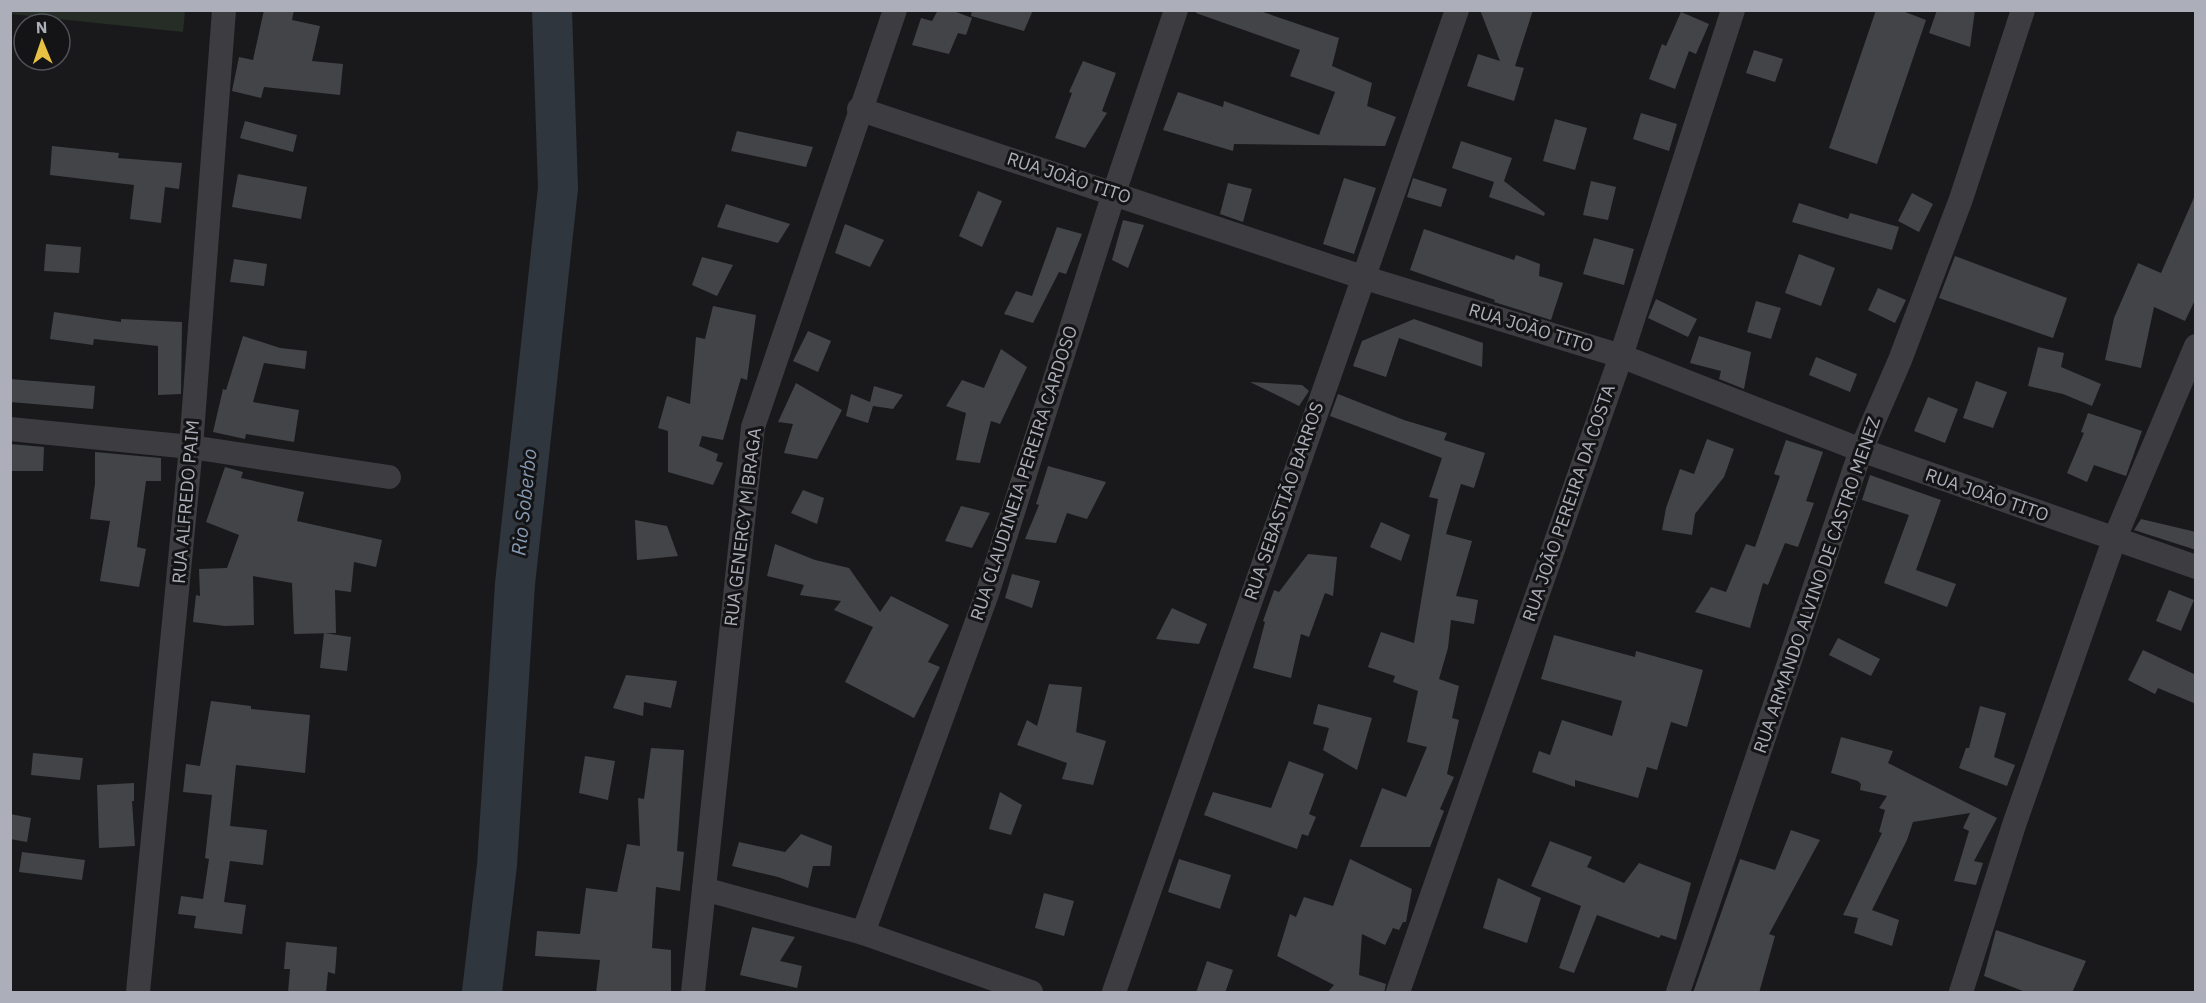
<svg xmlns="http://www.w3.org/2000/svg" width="2206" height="1003" font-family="'IBM Plex Sans',sans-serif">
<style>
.green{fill:#252d26}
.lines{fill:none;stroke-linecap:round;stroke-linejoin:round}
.river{stroke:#2f363e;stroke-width:40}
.building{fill:#434447}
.minor{stroke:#3c3c41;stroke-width:24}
.labels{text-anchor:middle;stroke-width:6;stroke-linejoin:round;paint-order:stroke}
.street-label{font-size:18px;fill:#acafb9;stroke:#141416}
.water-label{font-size:20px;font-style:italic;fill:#8599b2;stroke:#141416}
</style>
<rect width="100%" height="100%" fill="#19191b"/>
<!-- green -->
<polygon class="green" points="11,10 185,10 185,11 183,32 11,14"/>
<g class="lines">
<!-- river -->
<polyline class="river" points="482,992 497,865 515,584 558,188 552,10"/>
</g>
<!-- building -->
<g class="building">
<polygon points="264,10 294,10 292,20 320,26 312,61 343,64 340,95 264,87 261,98 232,91 239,57 253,60"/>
<polygon points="938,10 951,10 972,18 966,35 958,33 949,54 912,45 921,18 932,21"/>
<polygon points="972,10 1033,10 1024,31 971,16"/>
<polygon points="1197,10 1257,10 1339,38 1332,66 1372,83 1367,106 1396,117 1385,146 1234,144 1233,151 1163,130 1178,92 1223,107 1224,101 1319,135 1335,92 1290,76 1300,50 1196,13"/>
<polygon points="1480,10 1533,10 1515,66 1524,68 1514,101 1467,86 1478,54 1500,61"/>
<polygon points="1876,10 1900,10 1926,20 1877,164 1829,148"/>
<polygon points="1937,10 1975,10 1970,47 1929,33"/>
<polygon points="1681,12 1709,24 1696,54 1689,51 1675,89 1649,79 1662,44 1666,46"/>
<polygon points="1754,50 1783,59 1775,82 1746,73"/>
<polygon points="1083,61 1116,73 1102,111 1107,113 1085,148 1055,138 1072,93 1069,92"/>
<polygon points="1641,113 1677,124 1669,151 1633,139"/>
<polygon points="1555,119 1587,128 1575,170 1543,161"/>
<polygon points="245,121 297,135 293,152 240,138"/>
<polygon points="737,131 813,147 806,167 731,151"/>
<polygon points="1461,141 1512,158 1504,181 1545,213 1544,216 1489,197 1494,182 1452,168"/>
<polygon points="52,146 119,153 118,158 182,163 179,189 165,187 161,223 130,219 134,185 50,175"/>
<polygon points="238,174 307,187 301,219 232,207"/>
<polygon points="1344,178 1376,188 1354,254 1323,244"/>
<polygon points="1413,178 1447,189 1441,207 1407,197"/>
<polygon points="1591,181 1616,187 1608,220 1583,215"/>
<polygon points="1228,183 1252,189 1243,222 1220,214"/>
<polygon points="978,191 1002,201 982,247 959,236"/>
<polygon points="1912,193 1933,204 1919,232 1898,221"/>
<polygon points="2196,193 2196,298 2185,321 2154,307 2141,368 2105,360 2114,318 2138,263 2161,273"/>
<polygon points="1799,203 1848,219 1850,213 1899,227 1892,250 1792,222"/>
<polygon points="726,204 790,224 778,243 717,227"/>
<polygon points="1123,220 1144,225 1128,268 1112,260"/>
<polygon points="845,224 884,240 870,267 835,253"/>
<polygon points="1057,227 1082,234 1066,274 1059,272 1033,323 1004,314 1016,291 1032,296"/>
<polygon points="1424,229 1514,260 1516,255 1540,264 1539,276 1563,283 1551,320 1494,302 1495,300 1410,270"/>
<polygon points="1594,238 1634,249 1624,285 1583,274"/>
<polygon points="46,244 81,247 79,273 44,271"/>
<polygon points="1799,254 1835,268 1821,306 1785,293"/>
<polygon points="1955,256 2067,298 2053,338 1939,298"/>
<polygon points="702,257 733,265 717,296 692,285"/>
<polygon points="234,259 267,264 264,286 230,282"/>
<polygon points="1878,288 1906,300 1895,323 1868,310"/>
<polygon points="1656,299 1697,319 1688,337 1648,318"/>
<polygon points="1756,301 1781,308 1771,339 1747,332"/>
<polygon points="713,306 756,315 747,380 741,378 723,440 702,436 699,446 718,454 716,461 723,463 713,485 668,472 668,431 658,428 667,396 690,404 696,337 705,339"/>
<polygon points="54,312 121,322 121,319 182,322 181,394 158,395 158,346 94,339 93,345 50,339"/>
<polygon points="1414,319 1483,343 1482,367 1399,338 1386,377 1353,366 1362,341"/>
<polygon points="808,331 831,341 818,372 793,361"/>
<polygon points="243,336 280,348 307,351 305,369 264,363 253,402 299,410 294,442 246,434 245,439 213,432 223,389 226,390"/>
<polygon points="1699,336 1751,352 1744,389 1719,379 1721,371 1690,363"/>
<polygon points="2038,347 2064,353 2061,367 2101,384 2092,406 2063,394 2028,386"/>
<polygon points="1001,349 1027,367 1000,424 991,421 980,463 956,460 966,413 946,406 962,380 984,388"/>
<polygon points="1816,357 1857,374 1850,392 1809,375"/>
<polygon points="10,379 95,386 93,409 10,402"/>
<polygon points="1976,381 2007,392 1993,428 1963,418"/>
<polygon points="1250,382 1302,385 1309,391 1299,406"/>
<polygon points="796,383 842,410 817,459 784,453 793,424 778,422"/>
<polygon points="874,386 903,395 893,409 873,406 868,423 846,416 851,394 870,402"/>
<polygon points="1338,394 1404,420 1447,433 1444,440 1485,453 1474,488 1461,484 1446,534 1472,541 1456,596 1478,600 1474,624 1451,620 1448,648 1439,679 1459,686 1452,718 1459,720 1447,774 1454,777 1440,809 1444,811 1430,847 1360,847 1382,788 1406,797 1427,747 1407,742 1418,691 1393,682 1395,676 1368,667 1381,632 1414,643 1438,499 1429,497 1442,458 1330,416"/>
<polygon points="1928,397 1958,409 1945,443 1914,431"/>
<polygon points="2088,413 2142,431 2126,476 2094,465 2087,482 2067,473 2084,433 2081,432"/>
<polygon points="1707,439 1734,449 1724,477 1695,514 1692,535 1662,530 1666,508 1680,469 1694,474"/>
<polygon points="1786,440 1823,452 1806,501 1814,503 1798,547 1785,543 1768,585 1763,583 1750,628 1695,612 1711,587 1726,592 1746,544 1755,547 1780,476 1774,474"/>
<polygon points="10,444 44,447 43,471 10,471"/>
<polygon points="95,452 161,458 161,481 146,481 137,547 146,549 139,587 100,581 110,521 90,519 95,484"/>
<polygon points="1048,466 1106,482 1087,519 1067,513 1056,543 1025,539 1039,505 1036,504"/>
<polygon points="225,467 243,472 241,478 304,492 297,521 382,540 376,567 354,562 351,592 335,590 336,633 294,634 292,583 253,576 254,625 225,626 193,622 196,595 200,596 199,569 227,568 239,535 206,522"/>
<polygon points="1870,475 1941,500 1916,570 1956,584 1947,607 1884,583 1909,515 1862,500"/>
<polygon points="803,490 824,498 817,524 791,513"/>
<polygon points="961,506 990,513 972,548 945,541"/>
<polygon points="2141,519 2196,532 2196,550 2134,530"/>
<polygon points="635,520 667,526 678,556 637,560"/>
<polygon points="1381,522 1410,535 1401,561 1370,547"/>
<polygon points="775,544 815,560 849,568 880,612 891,596 949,625 928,662 940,667 914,718 845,682 873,627 834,610 841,601 800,595 804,585 767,576"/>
<polygon points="1308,554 1337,557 1333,596 1325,593 1309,637 1301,634 1291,678 1253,668 1265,622 1263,621 1274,590 1279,592"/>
<polygon points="1012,574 1040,581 1032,608 1005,598"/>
<polygon points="2169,590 2194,600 2181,631 2156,621"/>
<polygon points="1172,608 1207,624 1199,644 1156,639"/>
<polygon points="324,633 351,637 347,671 320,668"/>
<polygon points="1554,635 1635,657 1636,651 1703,670 1687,727 1671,722 1657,770 1647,767 1638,798 1575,780 1575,787 1532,772 1539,751 1550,755 1562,720 1612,736 1622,701 1541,679"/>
<polygon points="1838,638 1880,659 1871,676 1829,655"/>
<polygon points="2143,650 2196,675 2196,704 2158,688 2155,694 2128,680"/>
<polygon points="626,675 677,681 671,708 644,702 643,716 613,708"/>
<polygon points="1049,684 1082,687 1076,732 1106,741 1093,785 1062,779 1067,763 1017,745 1027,720 1037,726"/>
<polygon points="211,701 251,706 251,709 310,715 305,773 236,765 230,826 267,830 263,865 230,861 224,902 246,905 242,934 194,928 196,916 178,914 181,896 203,899 209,859 205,858 212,795 183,792 186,764 200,766"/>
<polygon points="1318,704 1372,718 1357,770 1323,750 1329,728 1313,724"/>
<polygon points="1980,706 2006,713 1994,757 2015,765 2007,786 1959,768 1966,748 1969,748"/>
<polygon points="1841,737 1893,751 1888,763 1997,818 1974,861 1983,863 1976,885 1954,881 1969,831 1963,828 1970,813 1913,822 1907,840 1872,910 1899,920 1892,946 1854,933 1858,918 1843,915 1882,833 1879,832 1885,810 1879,808 1887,796 1860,790 1861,784 1858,781 1831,773"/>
<polygon points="651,748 684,750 677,851 684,852 680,891 656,887 652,948 671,950 671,993 596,993 600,960 535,956 537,931 580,934 586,888 617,892 627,844 640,846 638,798 644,799"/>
<polygon points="33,753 83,758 80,780 31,775"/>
<polygon points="585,756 615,761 608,800 579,793"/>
<polygon points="1289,761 1324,774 1309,814 1316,817 1308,836 1302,834 1297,849 1204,815 1213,792 1271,808"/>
<polygon points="134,783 134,801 132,801 135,846 99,848 97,785"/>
<polygon points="1000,792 1022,805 1011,835 989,829"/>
<polygon points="10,814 31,818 27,842 10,839"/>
<polygon points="1791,830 1820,840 1769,934 1775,936 1759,993 1693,993 1740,859 1775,870"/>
<polygon points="801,834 832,846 830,866 813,866 808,888 778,877 732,866 739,842 785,852"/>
<polygon points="1550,841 1592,857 1587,867 1624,883 1639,863 1691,883 1676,940 1661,935 1659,938 1597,915 1574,973 1559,968 1581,906 1531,886"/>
<polygon points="22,852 85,860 82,880 19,872"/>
<polygon points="1179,859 1231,875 1220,909 1168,892"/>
<polygon points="1350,859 1412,889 1406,922 1403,922 1399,930 1393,928 1385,945 1362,934 1359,975 1386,984 1384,993 1327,993 1334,985 1277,956 1290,914 1296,917 1304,897 1333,906"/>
<polygon points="1498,878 1541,898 1527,943 1483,928"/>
<polygon points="1044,893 1074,901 1064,936 1035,928"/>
<polygon points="752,927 795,937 780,961 802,966 797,988 740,975"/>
<polygon points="1996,930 2086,961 2072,993 2028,993 1984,976"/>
<polygon points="286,942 337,947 335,974 328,972 326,993 288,993 290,969 284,969"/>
<polygon points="1207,961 1233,970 1225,993 1196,993"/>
</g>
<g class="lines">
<!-- minor -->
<g class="minor">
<polyline points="859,109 1362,277 1621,356 1861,450 2196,567"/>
<polyline points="10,429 191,447 389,477"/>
<polyline points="704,889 863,933 1031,992"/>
<polyline points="863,933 987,594 1114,193 1176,10"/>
<polyline points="138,992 191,447 224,10"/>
<polyline points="693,992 753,427 895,10"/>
<polyline points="1114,992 1457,10"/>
<polyline points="1398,992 1621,356 1733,10"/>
<polyline points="1678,992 1861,450 1900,360 1961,199 2023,10"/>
<polyline points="1961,992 2014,825 2114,540 2196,346"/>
</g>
</g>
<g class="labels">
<!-- street labels -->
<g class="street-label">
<text transform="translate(1069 178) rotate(18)" y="6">RUA JOÃO TITO</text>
<text transform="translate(1531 328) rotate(17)" y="6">RUA JOÃO TITO</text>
<text transform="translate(1024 473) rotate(-72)" y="6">RUA CLAUDINEIA PEREIRA CARDOSO</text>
<text transform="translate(1987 495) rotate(19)" y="6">RUA JOÃO TITO</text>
<text transform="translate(1284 501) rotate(-71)" y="6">RUA SEBASTIÃO BARROS</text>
<text transform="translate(186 502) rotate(-85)" y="6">RUA ALFREDO PAIM</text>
<text transform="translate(1569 503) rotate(-71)" y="6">RUA JOÃO PEREIRA DA COSTA</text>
<text transform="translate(743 527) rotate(-83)" y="6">RUA GENERCY M BRAGA</text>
<text transform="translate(1817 585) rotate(-71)" y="6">RUA ARMANDO ALVINO DE CASTRO MENEZ</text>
</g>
<!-- water labels -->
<g class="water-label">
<text transform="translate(524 502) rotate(-84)" y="7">Rio Soberbo</text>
</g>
</g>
<!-- border -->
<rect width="2206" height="1003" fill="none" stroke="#acafb9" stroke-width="24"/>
<!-- north arrow -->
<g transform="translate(42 42) rotate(358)"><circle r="28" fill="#141416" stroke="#515257" stroke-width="1.5"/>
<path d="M0-4.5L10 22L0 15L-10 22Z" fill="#e8c043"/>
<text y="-9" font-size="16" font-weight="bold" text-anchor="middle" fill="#acafb9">N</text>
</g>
</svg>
